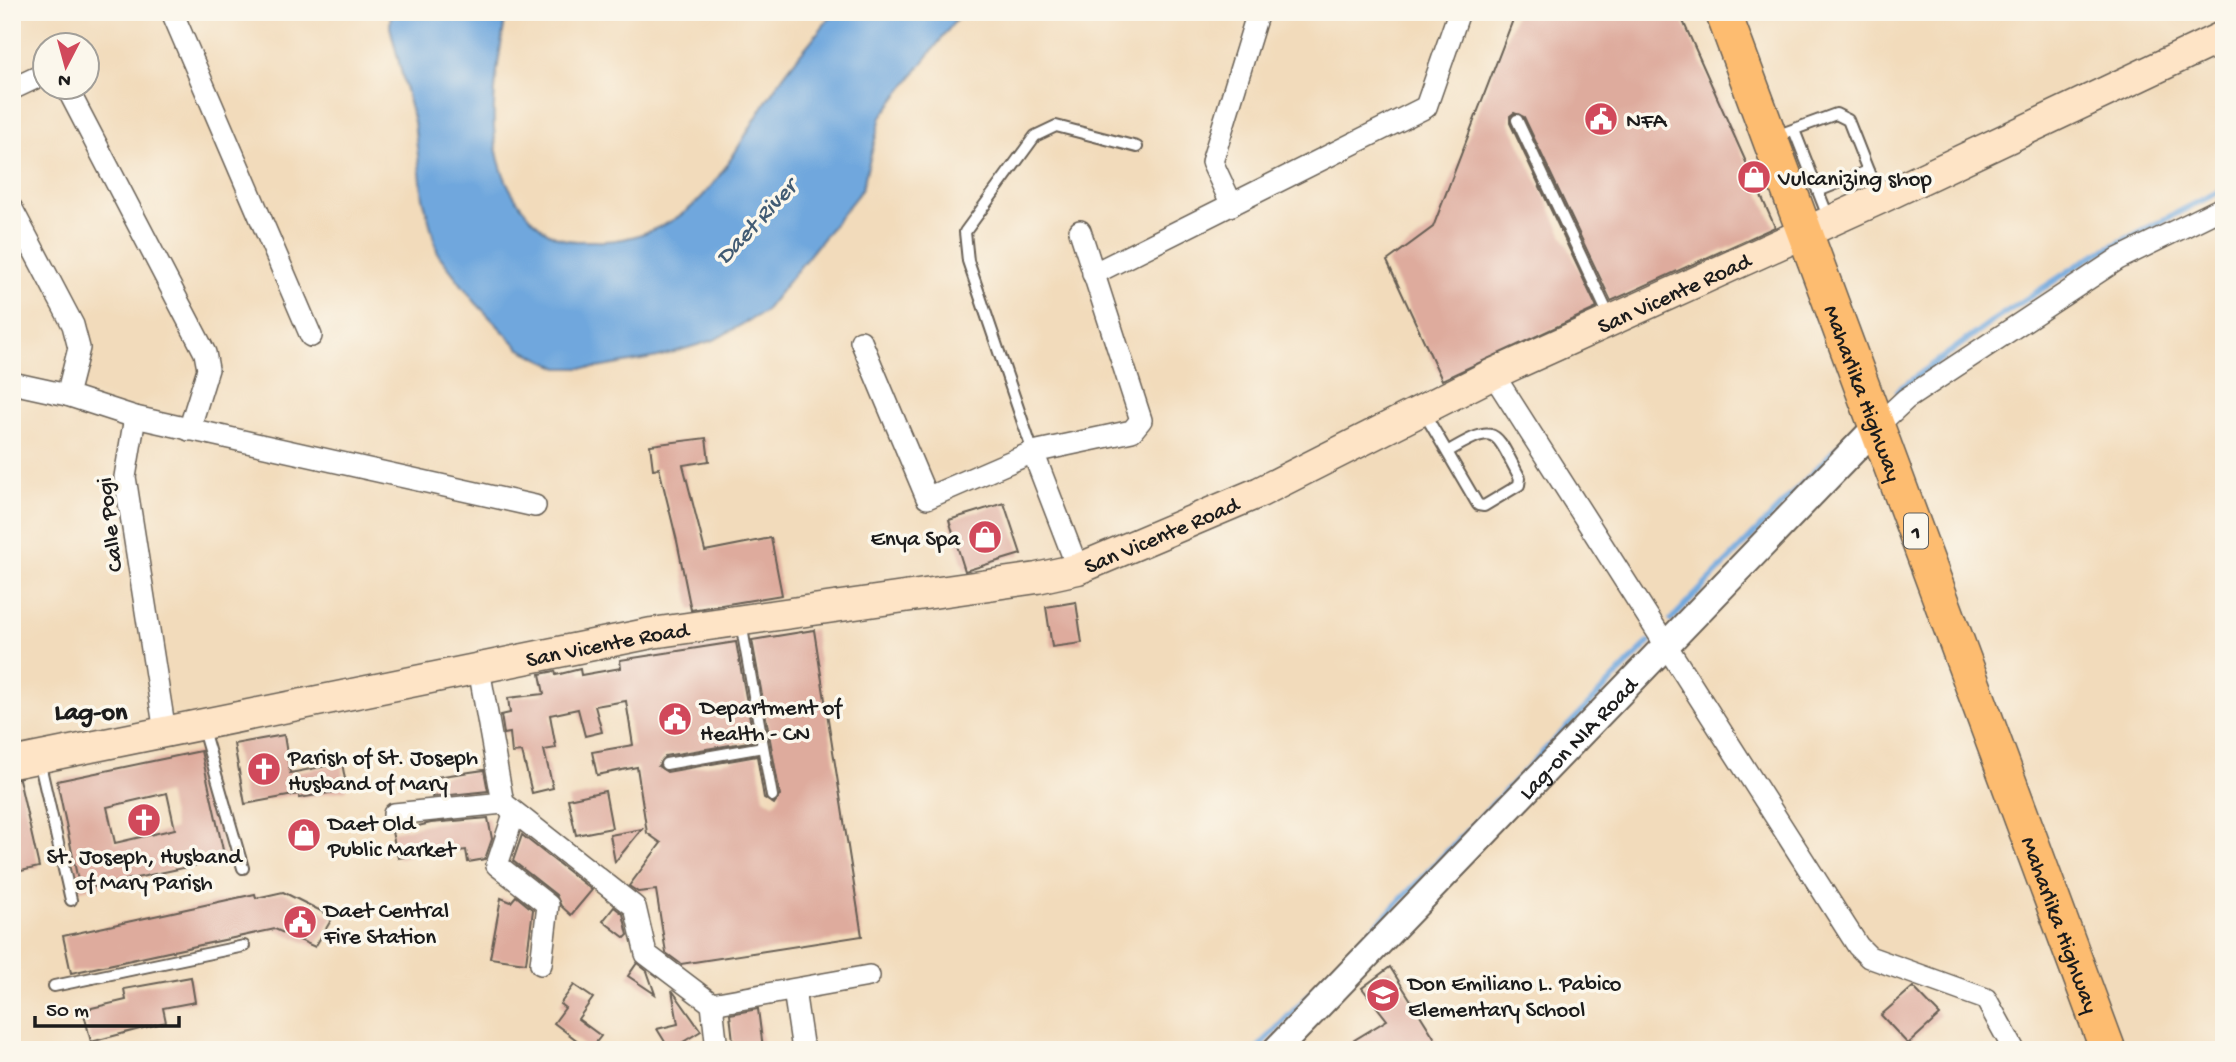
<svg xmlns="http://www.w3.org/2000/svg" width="2236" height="1062" font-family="'Gochi Hand',sans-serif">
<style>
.water{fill:#6fa7dd;stroke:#46627c;stroke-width:2}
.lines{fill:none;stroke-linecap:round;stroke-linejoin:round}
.stream{stroke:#6fa7dd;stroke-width:6}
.building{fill:#deab9d;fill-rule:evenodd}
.service-casing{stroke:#675f54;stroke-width:14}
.minor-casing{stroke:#675f54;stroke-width:24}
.tertiary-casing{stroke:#675f54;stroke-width:30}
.secondary-casing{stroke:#675f54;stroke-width:33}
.trunk-casing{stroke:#675f54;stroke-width:38}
.service{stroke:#fff;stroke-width:10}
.minor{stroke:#fff;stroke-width:21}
.tertiary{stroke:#fff;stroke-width:26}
.secondary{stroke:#fee4c6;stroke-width:30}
.trunk{stroke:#fdbc70;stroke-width:35}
.labels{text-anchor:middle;stroke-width:7;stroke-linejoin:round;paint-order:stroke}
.shield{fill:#fbf7ec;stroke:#5f5e5a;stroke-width:2}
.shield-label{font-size:21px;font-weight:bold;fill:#1c1c1c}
.poi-label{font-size:23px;fill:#1c1c1c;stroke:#fbf7ec;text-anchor:start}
.street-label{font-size:23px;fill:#1c1c1c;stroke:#fbf7ec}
.water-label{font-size:24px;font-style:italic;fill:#415b73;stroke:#fbf7ec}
.quarter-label{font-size:26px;font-weight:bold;fill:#1c1c1c;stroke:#fbf7ec}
</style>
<rect width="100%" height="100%" fill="#fbf7ec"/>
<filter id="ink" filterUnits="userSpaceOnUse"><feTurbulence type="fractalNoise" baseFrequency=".0143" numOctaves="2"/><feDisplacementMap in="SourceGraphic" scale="14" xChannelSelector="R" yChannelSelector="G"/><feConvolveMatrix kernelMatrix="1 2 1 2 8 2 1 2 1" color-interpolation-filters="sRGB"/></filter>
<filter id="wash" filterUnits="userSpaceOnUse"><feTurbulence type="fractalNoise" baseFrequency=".00686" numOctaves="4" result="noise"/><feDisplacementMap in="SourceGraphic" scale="28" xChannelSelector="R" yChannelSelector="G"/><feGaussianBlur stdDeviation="1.57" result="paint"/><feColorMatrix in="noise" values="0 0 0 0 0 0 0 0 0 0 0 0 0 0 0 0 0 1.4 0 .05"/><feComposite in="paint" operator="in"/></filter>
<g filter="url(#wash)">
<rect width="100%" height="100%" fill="#f2dbbb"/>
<!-- water -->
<path class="water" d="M391 12H506C497 78 477 150 522 207 533 221 545 234 563 239 572 242 585 241 595 241 629 243 672 226 697 202 732 167 752 119 781 79 797 56 817 35 834 12H972L959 16 881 117 862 189 764 312 714 340 658 357 597 368H559L520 349 476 303 438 254 423 198 414 122 390 27Z"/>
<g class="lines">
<!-- stream -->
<g class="stream">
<polyline points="1897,391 1991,322 2089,258 2224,189"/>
<polyline points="1671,620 1852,432"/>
<polyline points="1256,1050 1649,642"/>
</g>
</g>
<g id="blocks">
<!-- building -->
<g class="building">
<polygon points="1516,12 1679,12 1775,227 1611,301 1524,117 1514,113 1510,116 1510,123 1597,308 1442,380 1387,261 1433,227"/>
<polygon points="706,438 709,461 683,465 705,551 771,538 782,595 691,610 677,541 659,468 653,469 650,445"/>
<polygon points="1004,503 1021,554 965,571 949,520"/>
<polygon points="1076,602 1082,643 1052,647 1046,607"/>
<polygon points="814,630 862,936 681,964 666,953 656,890 638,892 629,886 661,843 647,833 637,767 597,775 592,752 633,745 626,701 595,706 602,732 585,736 578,709 550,715 556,748 544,750 553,788 532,793 522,752 512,753 510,733 504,734 501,715 510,713 508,698 544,694 540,674 555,671 556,675 580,669 581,675 621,668 620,660 736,642 754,741 665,756 658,766 667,772 757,756 764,798 774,804 780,795 752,640"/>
<polygon points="284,735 290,773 342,763 347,790 299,798 299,794 245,804 234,744"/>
<path d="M201 751 225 859 80 890 57 781ZM167 793 175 829 115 843 107 807Z"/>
<polygon points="484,770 488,791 432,797 429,778"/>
<polygon points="19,779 39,867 12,873 12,780"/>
<polygon points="605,791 612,828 576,835 568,799"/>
<polygon points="488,818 492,839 485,859 468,862 466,850 433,854 433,851 398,858 392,832 431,823"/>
<polygon points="642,829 615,862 610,835"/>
<polygon points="522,835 592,890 571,915 561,906 556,895 513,861"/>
<polygon points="283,892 333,917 315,947 275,929 71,973 63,936 255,894 256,898"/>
<polygon points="516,896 533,910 526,963 490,958 501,898 511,902"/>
<polygon points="614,907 623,914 628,935 625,938 603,921"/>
<polygon points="637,963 647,971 655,994 628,976"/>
<polygon points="1390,967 1442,1050 1338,1050 1387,1020 1362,988"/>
<polygon points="191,977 195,1002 163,1008 166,1022 91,1042 83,1010 126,1000 124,989"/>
<polygon points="574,985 593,998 578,1019 601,1036 590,1050 554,1023 565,1008 560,1004"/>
<polygon points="1913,987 1940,1015 1908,1044 1881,1015"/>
<polygon points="672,990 701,1031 670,1050 657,1029 678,1024"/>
<polygon points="758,1009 763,1048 734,1050 730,1014"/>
</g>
</g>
</g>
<g filter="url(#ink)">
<use href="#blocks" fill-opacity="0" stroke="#675f54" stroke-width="2"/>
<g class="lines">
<!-- service casing -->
<g class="service-casing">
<g id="service">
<polyline points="1517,120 1611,320"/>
<polyline points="1794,130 1829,219"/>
<polyline points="1773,137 1836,114 1848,120 1878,196"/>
<polyline points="1818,191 1868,171"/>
<path d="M1423 411 1478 505 1484 506 1519 485 1520 478C1494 430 1498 422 1447 452"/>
<polyline points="1033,452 968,261 965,232 1035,136 1056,126 1137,147"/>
<polyline points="741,623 772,796"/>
<polyline points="202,726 243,868"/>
<polyline points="39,760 71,900"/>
<polyline points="666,764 763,747"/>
<polyline points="54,986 244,946"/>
</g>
</g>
<!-- minor casing -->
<g class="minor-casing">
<g id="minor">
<polyline points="172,12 311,336"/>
<polyline points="67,88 205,353 208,369 189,430"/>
<polyline points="12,89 46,73"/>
<polyline points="1232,205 1212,162 1258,12"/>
<polyline points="12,209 73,325 79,348 67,395 135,417 125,477 165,732"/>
<polyline points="1093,274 1426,107 1459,12"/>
<polyline points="861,341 927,498 1033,452 1132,431 1141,420 1080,231"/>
<polyline points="1493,374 1858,946 1869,957 1986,999 2014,1050"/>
<polyline points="12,383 67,395"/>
<polyline points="135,417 535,506"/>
<polyline points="1877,426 1906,399 2118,259 2224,207"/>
<polyline points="1033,452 1078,569"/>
<polyline points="479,669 503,803 635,907 646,954 712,1004 717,1050"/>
<polyline points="394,814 503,803"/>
<polyline points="514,814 497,865 548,905 541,964"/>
<polyline points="794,990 803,1050"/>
<polyline points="712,1004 869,976"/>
</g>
</g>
<!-- tertiary casing -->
<g class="tertiary-casing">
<g id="tertiary">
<path id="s1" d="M1276 1050 1877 426"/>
</g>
</g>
<!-- secondary casing -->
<g class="secondary-casing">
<g id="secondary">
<path id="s2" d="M12 763 652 633 1037 578 1078 569 1260 492 1493 374 1879 199 2224 36"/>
</g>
</g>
<!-- trunk casing -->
<g class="trunk-casing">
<g id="trunk">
<path id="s3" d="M1723 12 2108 1050"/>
</g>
</g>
<!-- service -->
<use href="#service" class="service"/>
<!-- minor -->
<use href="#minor" class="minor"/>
<!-- tertiary -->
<use href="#tertiary" class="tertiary"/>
<!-- secondary -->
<use href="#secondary" class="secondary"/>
<!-- trunk -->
<use href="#trunk" class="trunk"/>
</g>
</g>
<!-- icons -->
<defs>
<g id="civic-disc" transform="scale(1.75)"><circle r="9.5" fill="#d1495b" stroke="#fbf7ec"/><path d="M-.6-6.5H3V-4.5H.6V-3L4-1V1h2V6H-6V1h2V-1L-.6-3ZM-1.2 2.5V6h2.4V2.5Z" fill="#fff"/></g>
<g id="shop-disc" transform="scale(1.75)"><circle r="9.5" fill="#d1495b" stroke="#fbf7ec"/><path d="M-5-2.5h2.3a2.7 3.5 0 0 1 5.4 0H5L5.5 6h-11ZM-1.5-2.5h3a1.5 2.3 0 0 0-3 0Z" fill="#fff"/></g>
<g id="church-disc" transform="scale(1.75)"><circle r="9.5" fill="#d1495b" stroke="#fbf7ec"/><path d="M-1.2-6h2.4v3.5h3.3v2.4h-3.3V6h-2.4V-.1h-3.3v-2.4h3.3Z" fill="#fff"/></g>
<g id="school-disc" transform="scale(1.75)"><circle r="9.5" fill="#d1495b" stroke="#fbf7ec"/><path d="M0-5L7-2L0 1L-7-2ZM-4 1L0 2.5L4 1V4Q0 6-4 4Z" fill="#fff"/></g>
</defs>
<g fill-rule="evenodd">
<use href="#civic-disc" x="1601" y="119"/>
<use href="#shop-disc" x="1754" y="177"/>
<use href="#shop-disc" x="985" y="537"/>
<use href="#civic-disc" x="675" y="719"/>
<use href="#church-disc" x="264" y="769"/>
<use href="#church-disc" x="144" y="820"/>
<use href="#shop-disc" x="304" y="835"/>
<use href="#civic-disc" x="300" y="922"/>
<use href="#school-disc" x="1383" y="995"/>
</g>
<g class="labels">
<!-- shield labels -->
<rect class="shield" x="1904" y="513.5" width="24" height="35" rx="5"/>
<g class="shield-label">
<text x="1916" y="538">1</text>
</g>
<!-- poi labels -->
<g class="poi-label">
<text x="1626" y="127">NFA</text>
<text x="1778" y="185">Vulcanizing shop</text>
<text x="960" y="545" text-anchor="end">Enya Spa</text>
<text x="700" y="714">Department of<tspan x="700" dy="26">Health - CN</tspan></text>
<text x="288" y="764">Parish of St. Joseph<tspan x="288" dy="26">Husband of Mary</tspan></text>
<text x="328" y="830">Daet Old<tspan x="328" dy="26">Public Market</tspan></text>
<text x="144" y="863" text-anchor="middle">St. Joseph, Husband<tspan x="144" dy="26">of Mary Parish</tspan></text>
<text x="324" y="917">Daet Central<tspan x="324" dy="26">Fire Station</tspan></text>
<text x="1408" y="990">Don Emiliano L. Pabico<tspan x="1408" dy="26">Elementary School</tspan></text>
</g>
<!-- street labels -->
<g class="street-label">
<text dy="8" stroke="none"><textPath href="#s2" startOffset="1741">San Vicente Road</textPath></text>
<text dy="8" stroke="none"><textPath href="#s3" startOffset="406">Maharlika Highway</textPath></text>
<text transform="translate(108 525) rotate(-97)" y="8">Calle Pogi</text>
<text dy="8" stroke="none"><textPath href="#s2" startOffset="1174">San Vicente Road</textPath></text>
<text dy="8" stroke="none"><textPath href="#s2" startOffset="607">San Vicente Road</textPath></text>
<text dy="8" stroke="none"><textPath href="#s1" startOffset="434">Lag-on NIA Road</textPath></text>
<text dy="8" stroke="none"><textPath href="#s3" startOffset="973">Maharlika Highway</textPath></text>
</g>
<!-- water labels -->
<g class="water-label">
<text transform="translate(755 221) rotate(-47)" y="8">Daet River</text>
</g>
<!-- quarter labels -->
<g class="quarter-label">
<text x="91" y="719">Lag-on</text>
</g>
</g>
<!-- margin -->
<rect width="2236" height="1062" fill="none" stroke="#fbf7ec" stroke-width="42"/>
<!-- north arrow -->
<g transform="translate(66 66) rotate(186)"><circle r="33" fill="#fbf7ec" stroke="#a29f99" stroke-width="2"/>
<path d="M0-5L12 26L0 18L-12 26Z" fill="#d1495b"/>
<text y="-10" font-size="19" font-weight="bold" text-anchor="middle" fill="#1c1c1c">N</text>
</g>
<!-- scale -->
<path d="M35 1016v10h144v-10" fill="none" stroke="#1c1c1c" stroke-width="3.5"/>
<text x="46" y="1016" font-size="21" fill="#1c1c1c" stroke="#fbf7ec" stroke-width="5" paint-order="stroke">50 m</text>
</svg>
